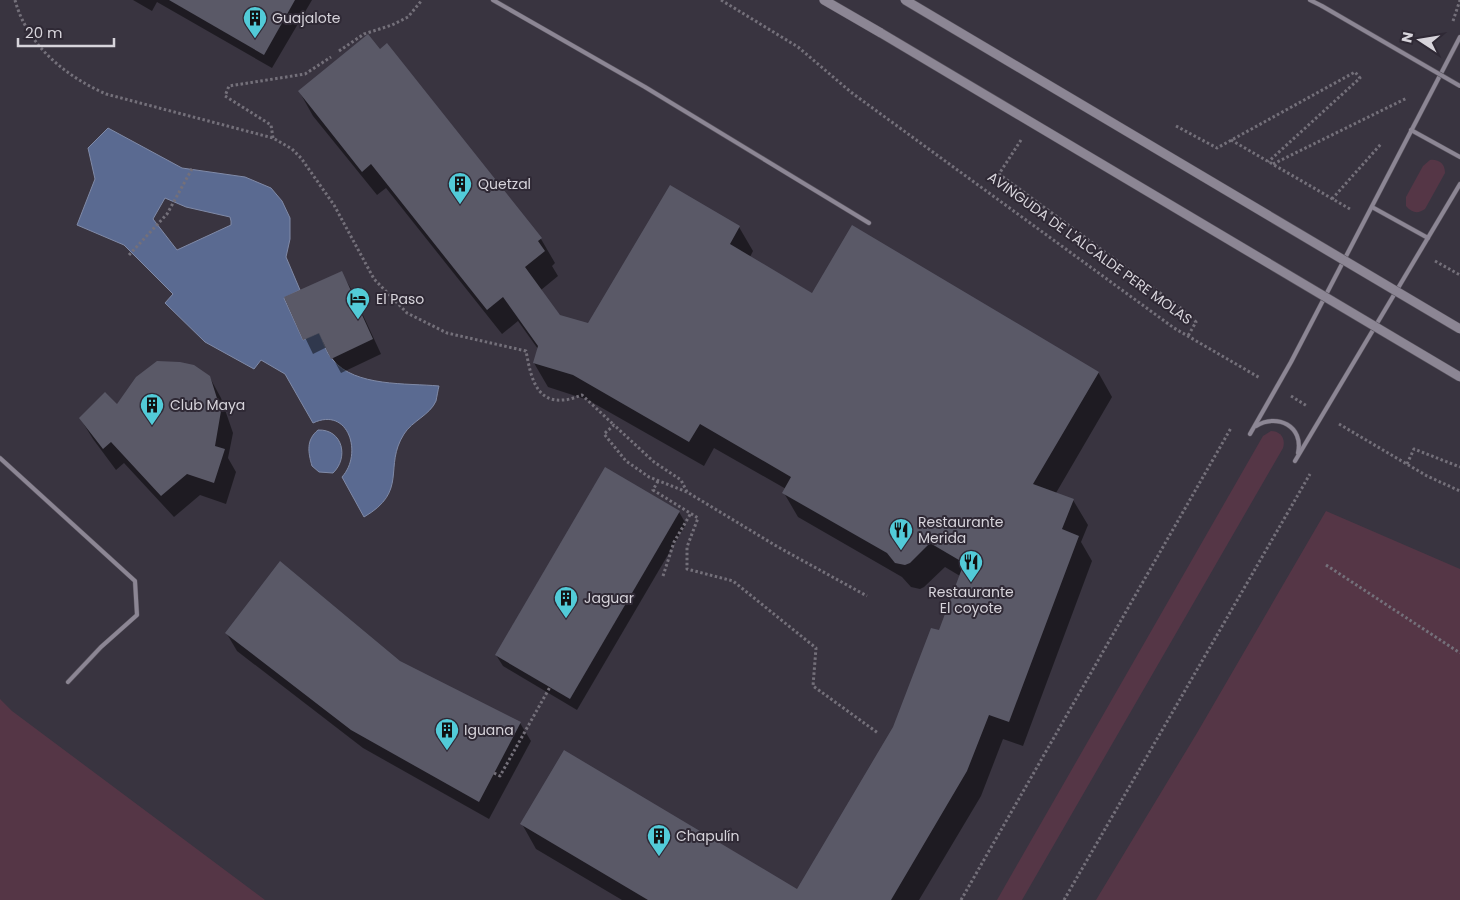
<svg xmlns="http://www.w3.org/2000/svg" width="1460" height="900" font-family="Poppins,sans-serif">
<style>
.green{fill:#553646}
.water{fill:#5a6a91;stroke:#808aa7;fill-rule:evenodd}
.shadow{fill:#0007}
.building{fill:#5a5967}
.lines{fill:none;stroke-linecap:round;stroke-linejoin:round}
.service-casing{stroke:#57525c;stroke-width:5}
.tertiary-casing{stroke:#57525c;stroke-width:10}
.path{stroke:#74707a;stroke-width:3;stroke-dasharray:2.5 2.5;stroke-linecap:butt}
.service{stroke:#8c8694;stroke-width:4}
.tertiary{stroke:#8c8694;stroke-width:9}
.service-bridge-casing{stroke:#57525c;stroke-width:5;stroke-linecap:butt}
.tertiary-bridge-casing{stroke:#57525c;stroke-width:10;stroke-linecap:butt}
.service-bridge{stroke:#8c8694;stroke-width:4}
.tertiary-bridge{stroke:#8c8694;stroke-width:9}
.labels{text-anchor:middle;stroke-width:4;stroke-linejoin:round;paint-order:stroke}
.poi-label{font-size:14px;fill:#d7d4db;stroke:#2f2935;text-anchor:start}
.street-label{font-size:14px;fill:#d7d4db;stroke:#2f2935}
</style>
<rect width="100%" height="100%" fill="#393440"/>
<!-- green -->
<g class="green">
<path d="M1430 160C1439 159 1445 164 1445 173L1425 209C1418 214 1412 213 1406 206V197L1423 166Z"/>
<path d="M1271 431C1280 431 1286 438 1283 448L1022 900H997L1263 436Z"/>
<polygon points="1326,511 1460,569 1460,900 1096,900 1197,733"/>
<polygon points="0,699 12,711 265,900 0,900"/>
</g>
<!-- water -->
<g class="water">
<path d="M108 128 182 168 245 177 271 188 282 201 290 218V239L286 257 300 290 284 298 303 340 319 333C323 341 326 353 333 360 355 387 407 383 439 386 438 390 437 396 436 401 430 415 412 421 404 434 383 467 409 491 364 517L342 477C363 454 349 406 313 423L285 374 261 360 254 369 205 342 165 303 173 294 124 245 77 225 95 179 88 148ZM165 198 186 207 230 217 231 221V225L177 250 153 219Z"/>
<path d="M318 430C343 429 349 458 333 473L319 472 312 466C308 452 306 440 318 430Z"/>
</g>
<!-- shadow -->
<g class="shadow">
<polygon points="133,0 312,0 272,68 157,2 152,11"/>
<polygon points="387,45 541,239 555,263 552,266 558,276 541,290 560,316 588,325 739,227 753,251 750,257 813,294 1098,372 1112,397 1056,493 1073,500 1088,525 1081,542 1092,561 1023,746 1003,739 981,796 919,900 622,900 536,849 522,824 798,891 894,727 940,632 960,576 945,567 924,587 920,589 911,587 902,577 798,517 784,493 786,489 714,448 704,466 588,400 548,387 534,363 538,349 518,321 502,334 386,188 377,195 313,116 299,91 379,51"/>
<polygon points="341,272 350,287 381,354 341,373 327,347 313,354 286,298"/>
<polygon points="209,376 221,398 233,433 228,458 236,472 226,504 200,495 174,517 124,463 116,470 93,439 80,418"/>
<polygon points="679,512 686,524 577,710 503,666 496,655"/>
<polygon points="227,634 399,662 520,723 531,741 489,819 363,748 237,651"/>
</g>
<!-- building -->
<g class="building">
<polygon points="169,0 295,0 264,55"/>
<polygon points="368,34 380,49 387,43 542,238 538,241 545,251 525,267 560,315 588,323 670,185 740,226 730,244 812,293 852,225 1099,372 1033,484 1074,499 1062,529 1079,536 1009,722 989,715 967,771 891,900 648,900 520,824 564,750 797,889 893,727 931,628 939,630 964,563 930,543 910,563 905,565 895,563 887,553 782,493 791,477 700,424 689,442 573,375 533,363 538,346 503,297 487,310 371,164 362,172 298,91"/>
<polygon points="342,271 373,339 331,359 319,333 303,340 284,297"/>
<polygon points="157,361 180,362 194,365 210,376 221,411 215,446 225,449 214,483 187,474 161,496 111,442 103,449 79,418 105,392 117,404 136,377"/>
<polygon points="605,467 680,511 570,699 495,655"/>
<polygon points="280,561 400,661 521,722 479,802 351,730 225,633"/>
</g>
<g class="lines">
<!-- service casing -->
<g class="service-casing">
<g id="service">
<polyline points="493,0 645,87 869,223"/>
<polyline points="1310,0 1322,6"/>
<polyline points="1411,130 1460,157"/>
<polyline points="1372,207 1428,238"/>
<path d="M1256 426C1277 413 1304 426 1298 453"/>
<polyline points="1250,434 1291,362 1460,37"/>
<polyline points="0,458 135,581 137,615 101,647 68,682"/>
<polyline points="1295,461 1460,184"/>
</g>
</g>
<!-- tertiary casing -->
<g class="tertiary-casing">
<polyline id="tertiary" points="824,0 881,33"/>
</g>
<!-- path -->
<g class="path">
<path d="M15 0C27 45 65 76 106 94L273 138 292 149 301 158 334 205 374 279 407 313 447 333 526 351C530 371 534 403 563 400 569 400 576 397 582 395L614 425"/>
<polyline points="721,0 798,47 852,93 1174,328 1260,378"/>
<polyline points="1453,21 1460,0"/>
<polyline points="339,51 364,34 392,25 408,17 422,0"/>
<polyline points="1176,126 1217,148 1355,72 1360,78 1268,162"/>
<polyline points="273,138 271,125 225,96 229,86 305,74 331,57"/>
<polyline points="1021,140 999,174 1182,309 1196,322 1188,336"/>
<polyline points="1231,140 1350,209"/>
<polyline points="1273,164 1407,98"/>
<polyline points="1332,199 1381,144"/>
<polyline points="129,255 167,214 193,167"/>
<polyline points="1435,261 1460,275"/>
<polyline points="1291,396 1307,406"/>
<polyline points="1339,424 1427,476 1460,491"/>
<polyline points="1407,464 1414,449 1460,467"/>
<polyline points="658,481 653,490 698,518 687,547 687,569 733,581 816,648 813,686 878,733"/>
<polyline points="687,492 681,480 654,462 614,425 604,434 626,461 649,477 687,492 778,547 867,596"/>
<polyline points="1326,565 1460,653"/>
<polyline points="663,576 674,542 691,513"/>
<polyline points="494,773 500,776 550,687"/>
<polyline points="961,900 1231,428"/>
<polyline points="1064,900 1310,474"/>
</g>
<!-- service -->
<use href="#service" class="service"/>
<!-- tertiary -->
<use href="#tertiary" class="tertiary"/>
<!-- service-bridge casing -->
<g class="service-bridge-casing">
<polyline id="service-bridge" points="1322,6 1460,86"/>
</g>
<!-- tertiary-bridge casing -->
<g class="tertiary-bridge-casing">
<g id="tertiary-bridge">
<polyline points="905,0 1460,329"/>
<polyline points="881,33 1460,377"/>
</g>
</g>
<!-- service-bridge -->
<use href="#service-bridge" class="service-bridge"/>
<!-- tertiary-bridge -->
<use href="#tertiary-bridge" class="tertiary-bridge"/>
</g>
<!-- icons -->
<defs>
<g id="building-pin" transform="scale(1.25)"><path d="M0 17L-7.5 6A9.5 9.5 0 1 1 7.5 6Z" fill="#52cbd8" stroke="#2f2935"/><path d="M-4-6H4V6H1V3H-1V6H-4ZM-2.5-4.3h1.7v1.8h-1.7ZM.8-4.3h1.7v1.8H.8ZM-2.5-1h1.7V.8h-1.7ZM.8-1h1.7V.8H.8Z" fill="#111"/></g>
<g id="hotel-pin" transform="scale(1.25)"><path d="M0 17L-7.5 6A9.5 9.5 0 1 1 7.5 6Z" fill="#52cbd8" stroke="#2f2935"/><path d="M-6-4.5h1.5V1H6V5H4.5V3h-9V5H-6ZM-4 0a1.8 1.8 0 1 1 3.6 0ZM.5 0V-2.5h3Q6-2.5 6 0Z" fill="#111"/></g>
<g id="restaurant-pin" transform="scale(1.25)"><path d="M0 17L-7.5 6A9.5 9.5 0 1 1 7.5 6Z" fill="#52cbd8" stroke="#2f2935"/><path d="M-5-6h1v4h1v-4h1v4h1v-4h1v5L-1.5 .5V6h-2V.5L-5-1ZM5-6V6H3V1.5H1.5Q1.5-4 5-6Z" fill="#111"/></g>
</defs>
<g fill-rule="evenodd">
<use href="#building-pin" x="255" y="18"/>
<use href="#building-pin" x="460" y="184"/>
<use href="#hotel-pin" x="358" y="299"/>
<use href="#building-pin" x="152" y="405"/>
<use href="#restaurant-pin" x="901" y="530"/>
<use href="#restaurant-pin" x="971" y="562"/>
<use href="#building-pin" x="566" y="598"/>
<use href="#building-pin" x="447" y="730"/>
<use href="#building-pin" x="659" y="836"/>
</g>
<g class="labels">
<!-- poi labels -->
<g class="poi-label">
<text x="272" y="23">Guajalote</text>
<text x="478" y="189">Quetzal</text>
<text x="376" y="304">El Paso</text>
<text x="170" y="410">Club Maya</text>
<text x="918" y="527">Restaurante<tspan x="918" dy="16">Merida</tspan></text>
<text x="971" y="597" text-anchor="middle">Restaurante<tspan x="971" dy="16">El coyote</tspan></text>
<text x="584" y="603">Jaguar</text>
<text x="464" y="735">Iguana</text>
<text x="676" y="841">Chapulín</text>
</g>
<!-- street labels -->
<g class="street-label">
<text transform="translate(1090 248) rotate(36)" y="5">AVINGUDA DE L'ALCALDE PERE MOLAS</text>
</g>
</g>
<!-- north arrow -->
<g transform="translate(1420 40) rotate(282)" stroke="#2f2935" stroke-width="4" paint-order="stroke">
<path d="M0-4L9 19L0 12L-9 19Z" fill="#d7d4db"/>
<text y="-8" font-size="14" font-weight="bold" text-anchor="middle" fill="#d7d4db">N</text>
</g>
<!-- scale -->
<path d="M18 38v8h96v-8" fill="none" stroke="#d7d4db" stroke-width="2.5"/>
<text x="25" y="38" font-size="15" fill="#d7d4db" stroke="#2f2935" stroke-width="4" paint-order="stroke">20 m</text>
</svg>
